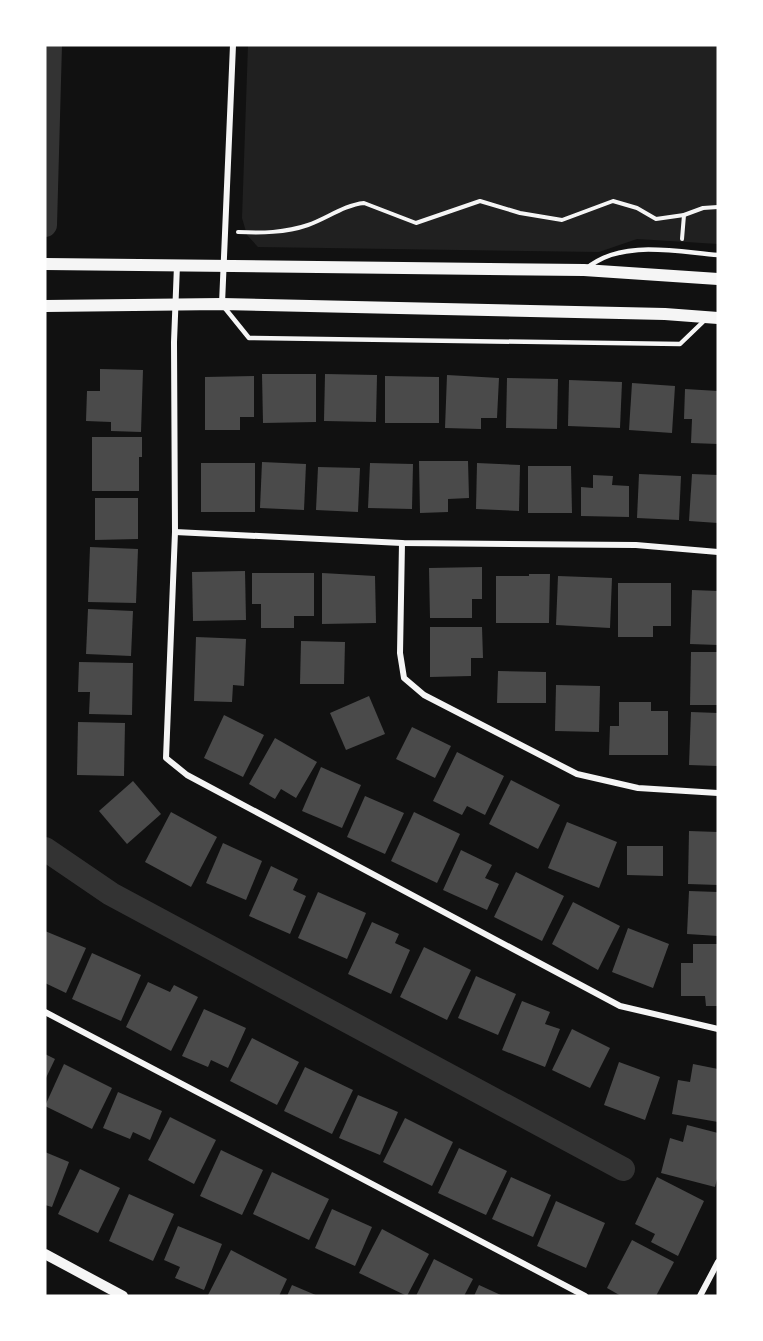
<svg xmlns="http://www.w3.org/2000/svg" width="763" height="1341" font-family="Roboto,sans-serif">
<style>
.green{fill:#202020}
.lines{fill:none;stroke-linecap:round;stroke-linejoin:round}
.canal{stroke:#333;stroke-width:24}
.building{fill:#4a4a4a}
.path{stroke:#f5f5f5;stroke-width:4}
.service{stroke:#f5f5f5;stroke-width:4.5}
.minor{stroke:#f5f5f5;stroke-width:6}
.tertiary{stroke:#f5f5f5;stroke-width:10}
.secondary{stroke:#f5f5f5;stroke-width:12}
</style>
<rect width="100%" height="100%" fill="#111"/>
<!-- green -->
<polygon class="green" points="248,45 718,45 718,244 637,239 599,252 258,247 247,235 242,218"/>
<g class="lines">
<!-- canal -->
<g class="canal">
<polyline points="45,225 50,45"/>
<polyline points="45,849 111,894 623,1169"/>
</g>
</g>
<!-- building -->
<g class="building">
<polygon points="100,369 143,370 141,432 111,431 111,422 86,421 87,391 100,391"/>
<polygon points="262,374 316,374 316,422 263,423"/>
<polygon points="325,374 377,375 376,422 324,421"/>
<polygon points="447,375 499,378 497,418 481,418 481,429 445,428"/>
<polygon points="254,376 254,417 240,417 240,430 205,430 205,377"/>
<polygon points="385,376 439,377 439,423 385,423"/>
<polygon points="507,378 558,379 557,429 506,428"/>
<polygon points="569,380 622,382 620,428 568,426"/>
<polygon points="632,383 675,386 672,433 629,430"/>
<polygon points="685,389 718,391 718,444 691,443 692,419 684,419"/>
<polygon points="92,437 142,437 142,457 139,457 139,491 92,491"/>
<polygon points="419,461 468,461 469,498 448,499 448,512 420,513"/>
<polygon points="262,462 306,464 304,510 260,508"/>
<rect x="201" y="463" width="54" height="49"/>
<polygon points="370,463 413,464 412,509 368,508"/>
<polygon points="477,463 520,465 519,511 476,509"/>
<polygon points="528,466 571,466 572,513 528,513"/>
<polygon points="318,467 360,468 358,512 316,510"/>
<polygon points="639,474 681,476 679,520 637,518"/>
<polygon points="692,474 718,475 718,523 689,521"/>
<polygon points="593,475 613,476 612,485 629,486 629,517 581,516 581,487 593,488"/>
<polygon points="95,498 138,498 138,539 95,540"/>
<polygon points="90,547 138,549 136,603 88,602"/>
<polygon points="482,567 482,599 472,599 472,618 430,618 429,568"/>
<polygon points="245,571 246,620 193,621 192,572"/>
<polygon points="252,573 314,573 314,616 294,616 294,628 261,628 261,604 252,604"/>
<polygon points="322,573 375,576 376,623 322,624"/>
<polygon points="529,574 550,574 549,623 496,623 496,576 529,576"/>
<polygon points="558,576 612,578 610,628 556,625"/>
<polygon points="618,583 671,583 671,626 653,626 653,637 618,637"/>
<polygon points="692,590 718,591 718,645 690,644"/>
<polygon points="88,609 133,611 131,656 86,654"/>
<polygon points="430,627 482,627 483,658 471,658 471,676 430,677"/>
<polygon points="196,637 246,639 244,686 233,685 232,702 194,701"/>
<polygon points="301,641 345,642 344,684 300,684"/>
<polygon points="691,652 718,652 718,705 690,705"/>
<polygon points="79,662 133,663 132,715 89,714 90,692 78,692"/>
<polygon points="498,671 546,672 546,703 497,703"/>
<polygon points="556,685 600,686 599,732 555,731"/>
<polygon points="369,696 385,734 346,750 330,713"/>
<polygon points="619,702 651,702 651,711 668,711 668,755 609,755 610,726 619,726"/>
<polygon points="691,712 718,713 718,766 689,765"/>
<polygon points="224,715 264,735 243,777 204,758"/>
<polygon points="78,722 125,723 124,776 77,775"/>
<polygon points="412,727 451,746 435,778 396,759"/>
<polygon points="275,738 317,762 296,798 281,789 275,799 249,784"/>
<polygon points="457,752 504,776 485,815 467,806 462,815 433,801"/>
<polygon points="321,767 361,785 342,828 302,811"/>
<polygon points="511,780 560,805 538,849 489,824"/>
<polygon points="133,781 161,814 127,844 99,811"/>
<polygon points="365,796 404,813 385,854 347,837"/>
<polygon points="171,812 217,837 191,887 145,862"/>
<polygon points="414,812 460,834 437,883 391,861"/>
<polygon points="567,822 617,842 599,888 548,868"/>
<polygon points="689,831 718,832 718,885 688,884"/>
<polygon points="223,843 262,861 246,900 206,883"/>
<polygon points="627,846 663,846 663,876 627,875"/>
<polygon points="461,850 492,865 485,878 499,884 487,910 443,890"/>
<polygon points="271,866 298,879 293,890 306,896 290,934 249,916"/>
<polygon points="516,872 564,896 542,941 494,917"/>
<polygon points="689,891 718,892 718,936 687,934"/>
<polygon points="318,892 366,913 347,959 298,938"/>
<polygon points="573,902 620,926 598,970 552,944"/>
<polygon points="372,922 399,934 395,943 410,950 391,994 348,974"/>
<polygon points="628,928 669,944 653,988 612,972"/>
<polygon points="45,931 86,948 66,993 45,983"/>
<polygon points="693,944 718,944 718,1006 706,1006 705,996 681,996 681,963 693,963"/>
<polygon points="424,947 471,970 447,1020 400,997"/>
<polygon points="92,953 141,975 121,1021 72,999"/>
<polygon points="476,976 516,994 498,1035 458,1018"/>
<polygon points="148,982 170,992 174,985 198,997 171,1051 126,1027"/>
<polygon points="522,1001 550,1012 545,1024 560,1029 545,1067 502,1050"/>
<polygon points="204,1009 246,1028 228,1068 211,1060 208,1067 182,1056"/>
<polygon points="572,1029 610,1048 590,1088 552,1070"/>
<polygon points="252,1038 299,1062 277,1105 230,1081"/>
<polygon points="45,1054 55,1059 45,1080"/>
<polygon points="619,1062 660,1077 645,1120 604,1105"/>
<polygon points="64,1064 112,1088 92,1129 45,1106"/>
<polygon points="693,1064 718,1069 718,1122 672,1114 678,1080 690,1082"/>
<polygon points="305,1067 353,1090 332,1134 284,1111"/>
<polygon points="118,1092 162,1111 150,1140 133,1132 130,1139 103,1128"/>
<polygon points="358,1095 398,1112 380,1155 339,1138"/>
<polygon points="170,1117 216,1140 194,1184 148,1160"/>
<polygon points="405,1118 453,1142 432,1186 383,1162"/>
<polygon points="687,1125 718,1133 718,1175 715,1187 661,1173 670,1138 683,1142"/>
<polygon points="459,1148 507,1171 486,1215 438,1193"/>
<polygon points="221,1150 263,1170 242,1215 200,1196"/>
<polygon points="45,1152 69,1162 52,1207 45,1205"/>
<polygon points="80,1169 120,1188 98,1233 58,1214"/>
<polygon points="272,1172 329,1199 309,1240 253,1214"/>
<polygon points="511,1177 551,1195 533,1237 492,1219"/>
<polygon points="657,1177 704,1201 678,1256 651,1242 655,1234 635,1224"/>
<polygon points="129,1194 174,1214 153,1261 109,1241"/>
<polygon points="556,1201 605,1223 586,1268 537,1246"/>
<polygon points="332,1209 372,1227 355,1266 315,1248"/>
<polygon points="178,1226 222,1244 204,1290 175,1278 180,1267 164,1260"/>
<polygon points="382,1229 429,1254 407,1296 359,1273"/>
<polygon points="632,1240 674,1262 656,1296 621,1296 607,1288"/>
<polygon points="231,1250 287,1279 279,1296 208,1295"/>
<polygon points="434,1259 473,1279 464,1296 416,1296"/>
<polygon points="292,1285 318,1296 287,1296"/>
<polygon points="479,1285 503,1296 474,1296"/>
</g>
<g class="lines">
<!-- path -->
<g class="path">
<path d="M238 232C261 233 285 233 308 225 326 219 344 205 364 203L416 223 480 201 520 213 562 220 613 201 637 208 656 219 684 215"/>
<polyline points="682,239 684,215 703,208 718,207"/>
</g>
<!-- service -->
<g class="service">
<path d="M587 268C622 239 677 252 718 255"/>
<polyline points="224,307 249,338 680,344 706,319"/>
</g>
<!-- minor -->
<g class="minor">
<polyline points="177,265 174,342 175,532 166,758 187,775 620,1006 718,1029"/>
<polyline points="222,304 233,45"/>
<polyline points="175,532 402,543 636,545 718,552"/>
<polyline points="402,543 400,653 404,678 424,695 577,774 638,788 718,793"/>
<polyline points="45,1012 585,1296"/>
<polyline points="700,1296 718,1262"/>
</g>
<!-- tertiary -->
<polyline class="tertiary" points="45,1254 123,1296"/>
<!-- secondary -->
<g class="secondary">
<polyline points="45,264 584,270 718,279"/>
<polyline points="45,306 222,304 665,314 718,318"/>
</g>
</g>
<!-- border -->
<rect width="763" height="1341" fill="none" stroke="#ffffff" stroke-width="93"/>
</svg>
